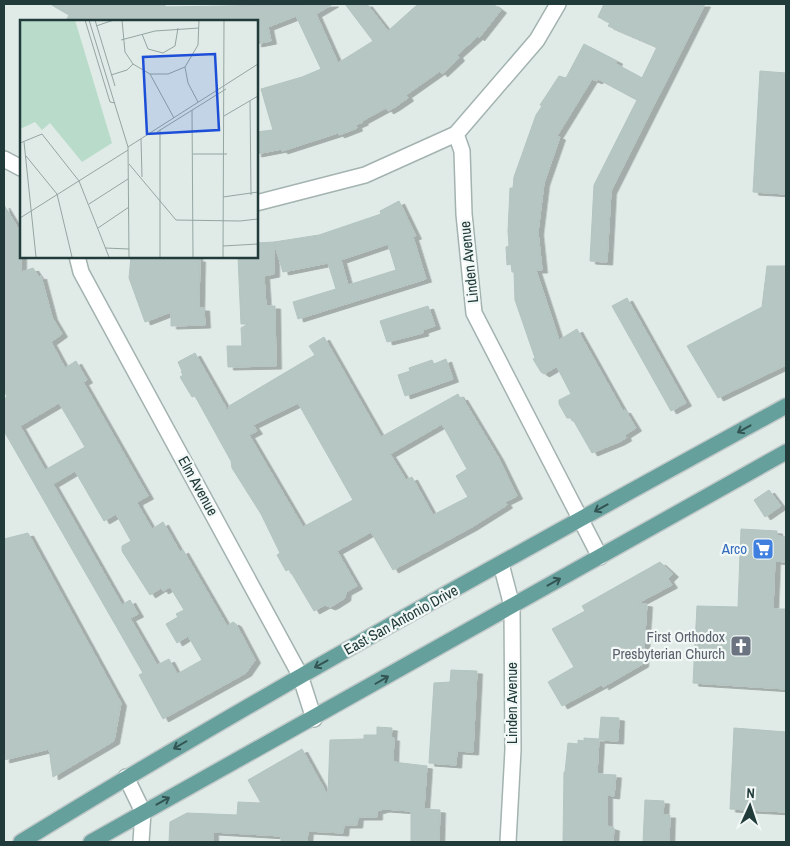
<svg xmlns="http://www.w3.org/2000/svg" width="790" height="846" font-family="'Archivo Narrow',sans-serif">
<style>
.building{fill:#b6c6c2;stroke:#b3c4c1;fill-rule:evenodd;filter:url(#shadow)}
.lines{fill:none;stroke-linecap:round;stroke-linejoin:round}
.minor-casing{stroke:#a3b3b0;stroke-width:18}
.major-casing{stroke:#c1c8c8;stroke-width:18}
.minor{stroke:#fff;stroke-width:15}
.major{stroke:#65a09d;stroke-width:15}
.oneway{stroke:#325453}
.labels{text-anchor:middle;stroke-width:4.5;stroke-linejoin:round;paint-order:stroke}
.street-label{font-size:15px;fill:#213b3a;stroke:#f1f8f6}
.shop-label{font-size:15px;fill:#366cbe;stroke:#f1f8f6;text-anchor:end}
.worship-label{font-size:15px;fill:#5b616d;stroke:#f1f8f6;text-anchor:end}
.inset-road{fill:none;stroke:#94a5a2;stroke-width:1}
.view{fill:#1d4ed8;fill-opacity:0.15;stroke:#1d4ed8;stroke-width:2.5}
.inset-edge{fill:none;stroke:#213b3a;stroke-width:2.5}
</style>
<defs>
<filter id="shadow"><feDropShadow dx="5.5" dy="3" stdDeviation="0" flood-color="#0004"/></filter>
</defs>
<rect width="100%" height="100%" fill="#e0ebe8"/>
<!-- building -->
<g class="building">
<polygon points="50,4 165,4 165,7 333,4 316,14 338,63 373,41 345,4 367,4 388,31 418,4 493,4 501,10 479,38 478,36 457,55 459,58 442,74 440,71 406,95 408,98 395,107 388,111 386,108 362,121 363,122 356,125 357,128 339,135 338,133 282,151 282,149 256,154 256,132 273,130 261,89 302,77 321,69 296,16 268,27 271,41 256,44 256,21 66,21 69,15"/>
<polygon points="604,4 705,4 611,191 607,262 590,261 594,185 637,100 598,79 597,81 592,79 557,136 560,137 544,183 538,232 542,270 536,270 559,340 577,329 623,411 625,410 636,428 625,435 626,438 619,442 592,453 572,418 567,418 559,404 559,400 571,394 558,369 556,367 544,374 541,372 533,359 535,358 515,300 514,272 512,272 511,264 507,265 506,247 509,246 508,231 510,188 513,188 514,177 536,115 542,106 540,105 559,76 566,78 584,44 617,61 616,64 642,78 657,47 608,26 610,23 598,17"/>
<polygon points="760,71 786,73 786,194 753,192"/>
<path d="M399 201 416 236 413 237 426 279 298 319 293 302 336 289 328 263 283 272 274 242 319 235 381 214 380 211ZM388 244 396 270 348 285 341 260Z"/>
<path d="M4 205 21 233V272L33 268 39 277 41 276 52 317 62 334 51 342 65 368 76 361 87 380 83 382 148 496 137 502 138 505 152 529 163 522 180 552 183 550 227 626 233 622 236 624 255 660 246 673 163 719 139 675 143 673 4 431V399L7 397 4 390ZM59 403 85 447 45 470 20 426ZM75 471 104 521 116 514 131 541 122 546V551L150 595 161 588 163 591 170 587 184 610 176 614 178 617 166 624 177 643 188 636 202 660 177 674 169 659 157 665 130 618 138 614 130 600 122 605 53 484Z"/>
<polygon points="274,242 274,274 264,276 266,306 275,306 276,366 228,367 227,346 242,346 241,328 248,324 241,324 238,257 256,256 256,243"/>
<polygon points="131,256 197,256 197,259 200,259 199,308 204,308 205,325 171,326 171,312 145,322 129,278"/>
<polygon points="767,266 786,266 786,365 718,398 687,346 762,307"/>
<polygon points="627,298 686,403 671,411 612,306"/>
<polygon points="428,306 435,326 423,330 423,333 387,342 380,321"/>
<path d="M324 337 381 437 458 394 460 398 462 397 498 457 517 496 505 502 507 505 472 527 393 570 371 532 337 551 357 586 346 592 345 598 334 605 330 607 325 605 314 611 289 569 286 571 277 555 280 553 261 514 232 468 231 461 195 396 192 397 180 377 183 375 181 372 182 371 178 362 195 353 229 413V406L315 355 309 346ZM298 403 353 500 303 527 249 435 257 431 253 425ZM442 424 467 469 456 476 468 497 433 515 412 477 406 480 390 454Z"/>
<polygon points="446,359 453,379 405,396 398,375 410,371 409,368 432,360 434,364"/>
<polygon points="769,490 781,506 765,517 754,500"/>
<polygon points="741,529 777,531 777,536 786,537 786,562 775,561 773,609 786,609 786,689 693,683 697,606 738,607"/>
<polygon points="28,533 121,703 114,741 53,777 49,749 4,760 4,539"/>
<polygon points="660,562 673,574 668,579 672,585 638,603 647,604 643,664 603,687 603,684 562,706 548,682 574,667 552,629 585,611 582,606"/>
<polygon points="451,670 477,671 473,752 457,751 456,765 429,763 434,683 450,682"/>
<polygon points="601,717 619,718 618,741 599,740"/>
<polygon points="377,727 392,728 391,738 394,738 393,762 427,766 424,809 440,810 439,842 411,842 411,811 384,809 377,811 377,817 358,817 357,825 344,825 343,833 308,831 307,842 281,842 281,836 213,832 213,842 169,842 170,822 187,813 237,815 238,802 261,803 248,780 302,749 328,796 330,740 364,739 364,735 377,735"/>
<polygon points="734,728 786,732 786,812 730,809"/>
<polygon points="584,738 599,739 597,774 616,775 614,796 607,795 607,826 614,828 613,842 563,842 564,772 565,772 568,743 578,744 578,740 584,741"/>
<polygon points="645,800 664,801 663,815 670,815 669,842 643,842"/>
</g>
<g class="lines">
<!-- minor casing -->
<g class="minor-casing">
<g id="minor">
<polyline points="558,4 537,40 456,134 462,151 464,214 474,313 600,557"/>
<polyline points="4,159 21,168"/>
<polyline points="256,203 365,175 456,134"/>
<polyline points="77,256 81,272 300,675 314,719"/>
<polyline points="501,564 512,606 513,750 508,842"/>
<polyline points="126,777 143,812 141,842"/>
</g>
</g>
<!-- major casing -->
<g class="major-casing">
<g id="major">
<path d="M21 842C271 688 529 547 786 406"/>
<polyline points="91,842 786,452"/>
</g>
</g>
<!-- minor -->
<use href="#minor" class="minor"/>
<!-- major -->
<use href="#major" class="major"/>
</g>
<!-- one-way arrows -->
<defs><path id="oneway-shaft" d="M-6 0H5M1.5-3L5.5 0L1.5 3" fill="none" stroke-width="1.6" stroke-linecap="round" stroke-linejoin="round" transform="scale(1.25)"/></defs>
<g class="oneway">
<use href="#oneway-shaft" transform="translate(744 429) rotate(151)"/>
<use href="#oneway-shaft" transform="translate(601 508) rotate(151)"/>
<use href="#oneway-shaft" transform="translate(554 582) rotate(-29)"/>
<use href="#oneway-shaft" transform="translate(321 664) rotate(151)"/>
<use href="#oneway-shaft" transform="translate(382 680) rotate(-30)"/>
<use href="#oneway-shaft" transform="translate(180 745) rotate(150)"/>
<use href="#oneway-shaft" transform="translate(163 801) rotate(-29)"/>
</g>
<!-- icons -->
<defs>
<g id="supermarket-square" transform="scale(1.125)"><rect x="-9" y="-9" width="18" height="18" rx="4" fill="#3f7fe0" stroke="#f1f8f6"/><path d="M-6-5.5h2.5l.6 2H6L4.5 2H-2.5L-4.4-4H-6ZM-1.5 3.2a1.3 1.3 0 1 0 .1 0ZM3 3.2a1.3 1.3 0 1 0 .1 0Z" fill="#fff"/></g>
<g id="church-square" transform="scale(1.125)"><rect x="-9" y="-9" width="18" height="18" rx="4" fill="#6b7280" stroke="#f1f8f6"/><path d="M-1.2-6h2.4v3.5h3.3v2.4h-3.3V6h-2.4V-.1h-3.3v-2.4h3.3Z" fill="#fff"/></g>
</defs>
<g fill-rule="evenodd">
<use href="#supermarket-square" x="763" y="549"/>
<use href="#church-square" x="741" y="646"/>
</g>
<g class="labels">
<!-- street labels -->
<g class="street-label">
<text transform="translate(469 262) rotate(-96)" y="5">Linden Avenue</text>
<text transform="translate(198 486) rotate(61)" y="5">Elm Avenue</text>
<text transform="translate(401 620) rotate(-29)" y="5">East San Antonio Drive</text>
<text transform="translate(512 703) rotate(-90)" y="5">Linden Avenue</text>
</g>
<!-- shop labels -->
<g class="shop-label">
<text x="747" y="554">Arco</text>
</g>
<!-- worship labels -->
<g class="worship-label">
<text x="725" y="642">First Orthodox<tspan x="725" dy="17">Presbyterian Church</tspan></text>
</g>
</g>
<!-- overview -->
<g transform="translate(20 20)">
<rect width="238" height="238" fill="#e0ebe8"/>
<path d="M0 0H55L92 123 62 142 30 103 22 110 15 102 0 109Z" fill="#b9dcca"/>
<path class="inset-road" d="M65 0 90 82 95 83M69 0 108 127 109 237M75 0 95 66M102 0 105 32 113 44 130 54 154 98M76 6 94 0M122 14 128 29 143 33 155 26 158 8M101 20 135 11 179 8M130 54H148L165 47M91 55 107 50 113 44M230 81 231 175M178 82 168 63 165 47 178 25 179 0M172 90 173 237M204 96 238 76M140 110V237M137 112 206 69M121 119 122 157M4 122 16 237M0 123 22 114 59 161 89 237M108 127 238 44M173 134H207M6 136 37 174 52 237M109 144 156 200 220 201 238 199M203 177 238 172M69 184 108 159M0 198 108 130M78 208 109 187M203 226 238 224M85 228 109 229M203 237 204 0"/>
<path class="view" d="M195 34 199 110 127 114 123 37Z"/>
<rect width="238" height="238" class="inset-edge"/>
</g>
<!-- border -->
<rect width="790" height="846" fill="none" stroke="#213b3a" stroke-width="10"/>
<!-- north arrow -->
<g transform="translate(750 806) rotate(3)" stroke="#f1f8f6" stroke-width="4" paint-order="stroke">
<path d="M0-4L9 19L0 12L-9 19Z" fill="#213b3a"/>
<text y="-8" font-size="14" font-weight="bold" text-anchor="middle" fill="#213b3a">N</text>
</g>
</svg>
